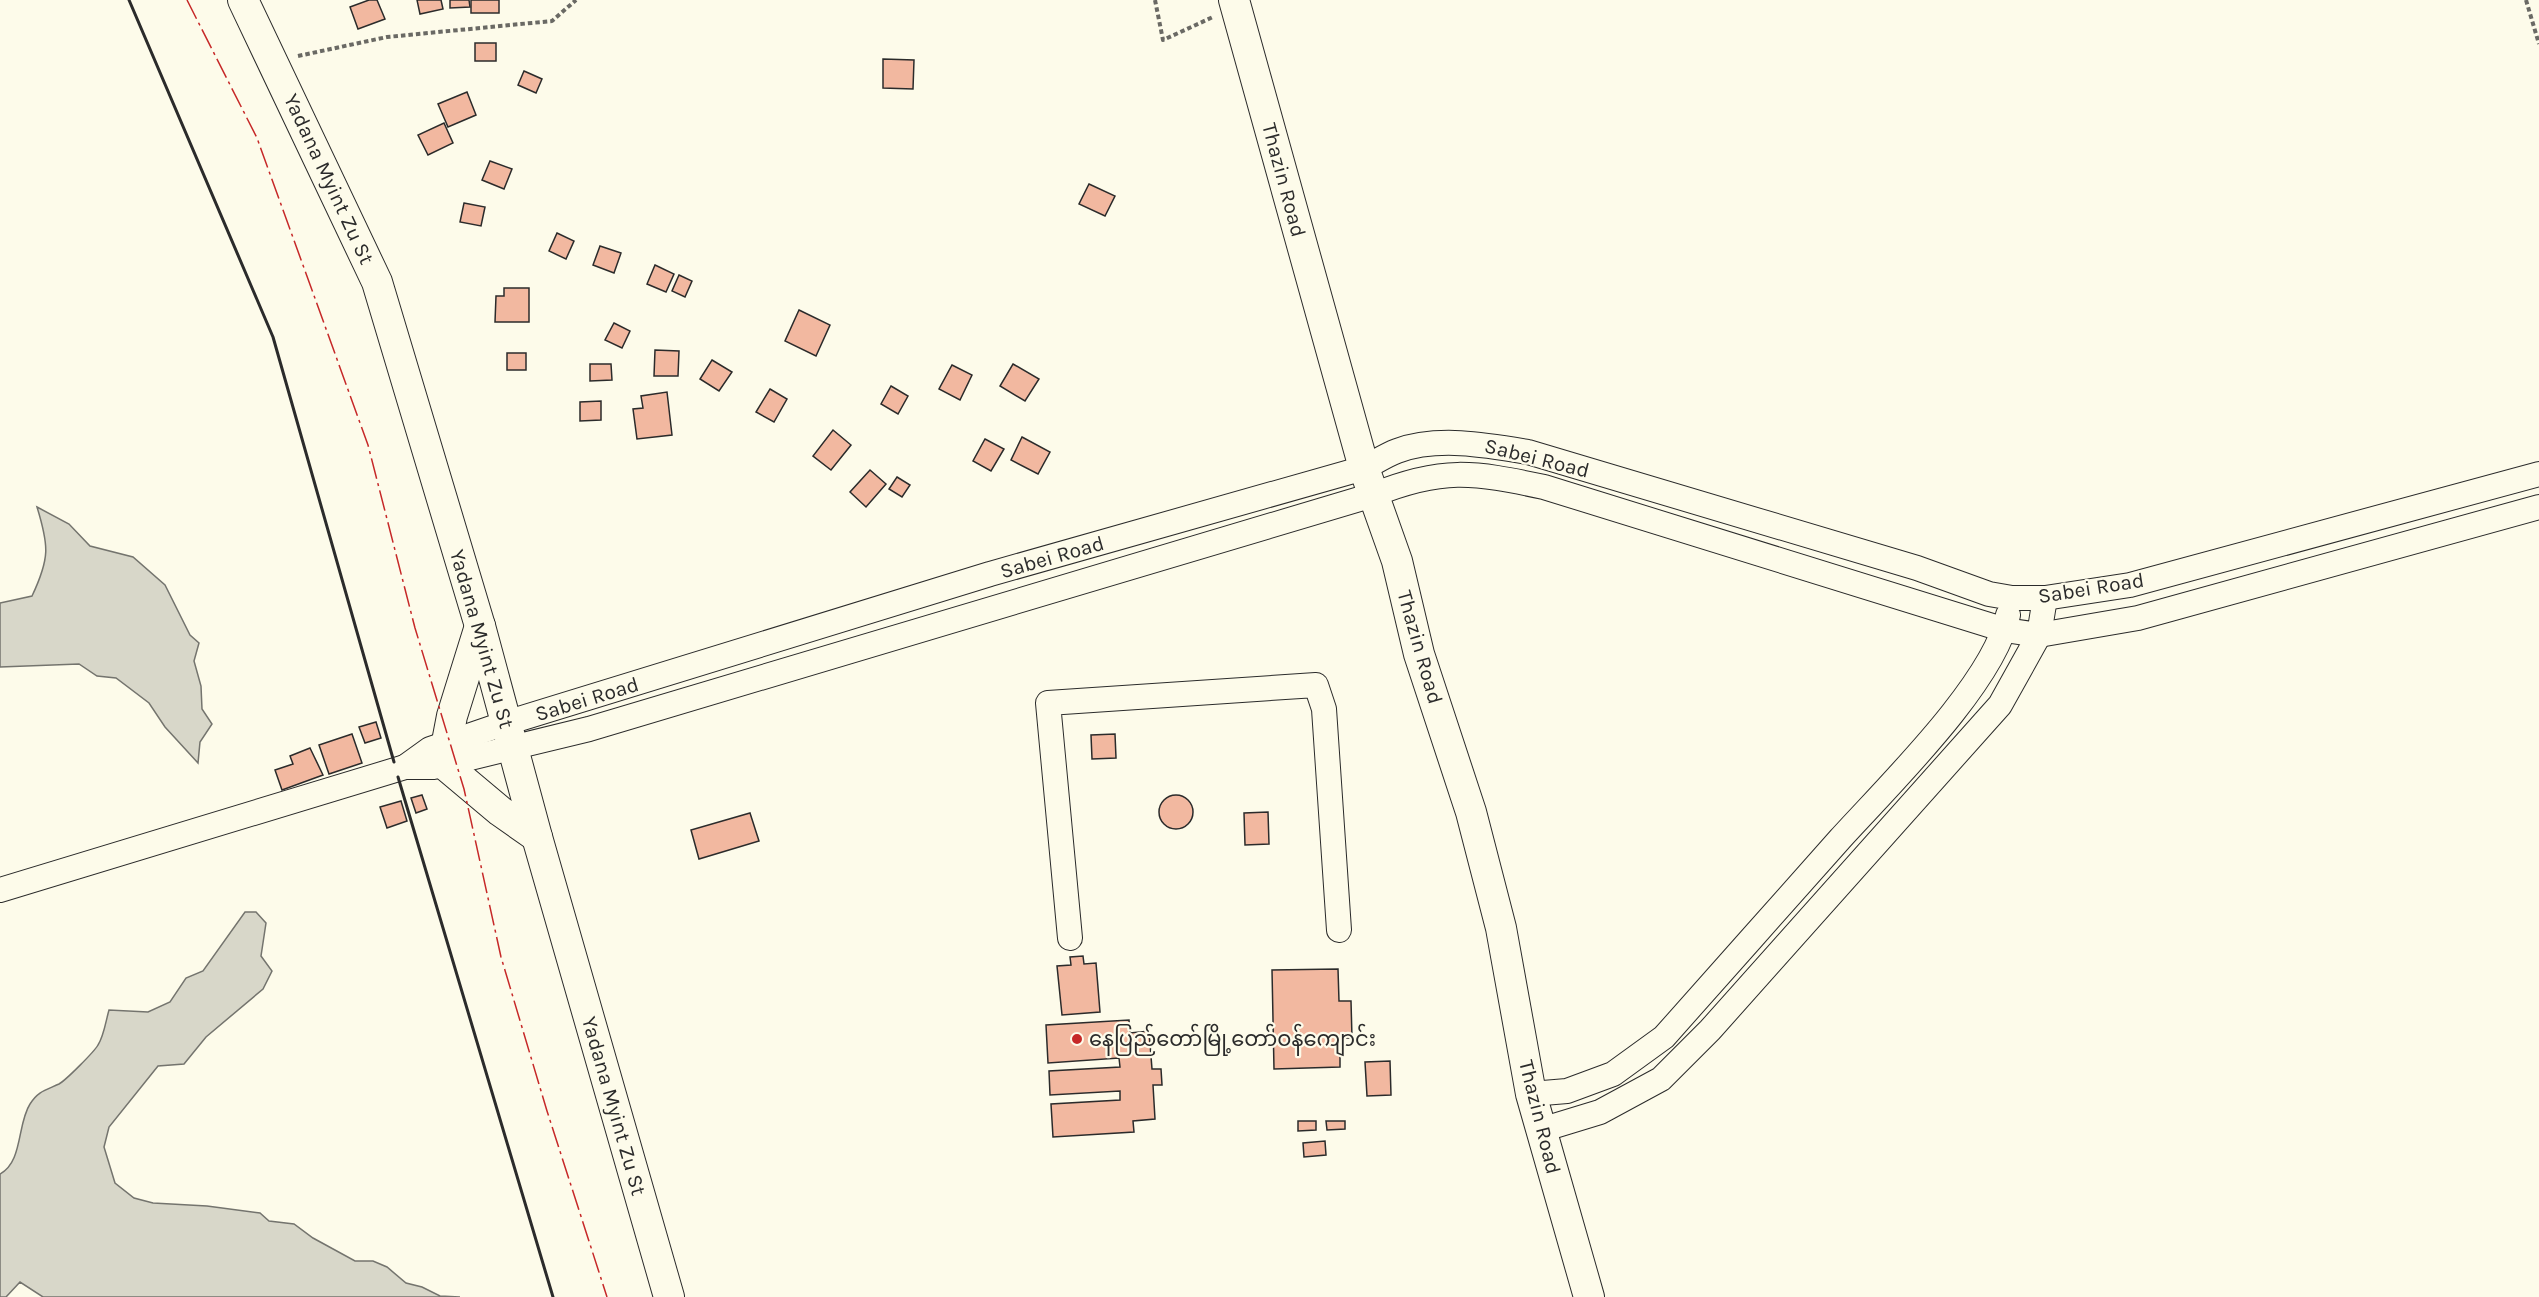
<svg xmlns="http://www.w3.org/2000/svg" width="2539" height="1297" font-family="Karla,'Noto Sans Myanmar',sans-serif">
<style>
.water{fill:#d8d7c9;stroke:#74746e;stroke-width:1.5}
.building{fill:#f2b8a0;stroke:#2b2b2b;stroke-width:1.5}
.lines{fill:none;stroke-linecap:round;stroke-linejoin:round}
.minor-casing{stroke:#2b2b2b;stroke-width:26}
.major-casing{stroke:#2b2b2b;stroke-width:32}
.path{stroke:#6a6964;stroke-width:4;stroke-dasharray:4.5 3;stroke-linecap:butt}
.minor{stroke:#fdfbea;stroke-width:24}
.major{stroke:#fdfbea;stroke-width:30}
.wall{stroke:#2b2b2b;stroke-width:3}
.power{stroke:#c62828;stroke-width:1.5;stroke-dasharray:21 4.5 3 4.5;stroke-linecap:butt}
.poi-dot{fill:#c62828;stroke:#fdfbea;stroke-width:2}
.labels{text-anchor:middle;stroke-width:4.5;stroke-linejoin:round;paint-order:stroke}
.street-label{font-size:21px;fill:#2b2b2b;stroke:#fdfbea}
.poi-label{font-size:21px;fill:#2b2b2b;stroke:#fdfbea;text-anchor:start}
</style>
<rect width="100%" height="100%" fill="#fdfbea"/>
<!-- water -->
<g class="water">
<path d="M37 507 69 524 90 546 133 557 165 585 190 635 199 643 194 661 201 686 202 709 212 724 200 742 198 763 165 727 149 703 116 678 97 676 79 664 0 667V603L32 596C50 558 49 546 37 507Z"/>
<path d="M245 912H256L266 923 261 956 272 971 263 989 206 1037 184 1064 158 1066 109 1127 104 1147 115 1183 134 1198 153 1203 207 1206 260 1213 269 1221 294 1224 313 1238 355 1261H373L387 1267 406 1283 422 1287 440 1296 460 1297H43L20 1282 6 1297H0V1174C23 1162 17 1124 30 1104 38 1091 46 1090 59 1084 66 1080 94 1052 98 1045 104 1036 106 1020 109 1010L148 1012 170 1002 186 978 203 971Z"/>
</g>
<!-- building -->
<g class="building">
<polygon points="369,0 377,0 385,19 358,29 350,7"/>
<polygon points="417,0 441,0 443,9 420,14"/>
<polygon points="450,0 469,0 470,7 450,8"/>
<rect x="471" y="0" width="28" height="13"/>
<rect x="475" y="43" width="21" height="18"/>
<polygon points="883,59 914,60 913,89 883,88"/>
<polygon points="524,71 542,79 536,93 518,85"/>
<polygon points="467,92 476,115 448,127 438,104"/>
<polygon points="444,123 453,143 428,155 418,135"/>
<polygon points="490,161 512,169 504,189 482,180"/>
<polygon points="1089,184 1115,196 1105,216 1079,204"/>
<polygon points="464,203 485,207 481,226 460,222"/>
<polygon points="557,233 574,241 566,259 549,251"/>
<polygon points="600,246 621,253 614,273 593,265"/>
<polygon points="655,265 674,274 666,292 647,284"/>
<polygon points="679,275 692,281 685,297 672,291"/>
<polygon points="504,288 529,288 529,322 495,322 496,296 504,296"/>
<polygon points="799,310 830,325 816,356 785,341"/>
<polygon points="614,323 630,331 622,348 605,340"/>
<polygon points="655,350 679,351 678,376 654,376"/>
<rect x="507" y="353" width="19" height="17"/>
<polygon points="712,360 732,372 719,391 700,379"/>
<polygon points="590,364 611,364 612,380 590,381"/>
<polygon points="1013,364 1039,379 1025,401 1000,386"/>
<polygon points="952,365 972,375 960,400 939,389"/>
<polygon points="891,386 908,396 898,414 881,404"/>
<polygon points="770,389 787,399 774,422 756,412"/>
<polygon points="667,392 672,435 637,439 633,409 643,408 641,396"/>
<polygon points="601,401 601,420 580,421 580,402"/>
<polygon points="833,430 851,445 831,470 813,456"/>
<polygon points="1022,437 1050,452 1038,474 1011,460"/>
<polygon points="985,439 1004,449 991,471 973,461"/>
<polygon points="870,470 886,484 866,507 850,492"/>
<polygon points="897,477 910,485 902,497 889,489"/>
<polygon points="376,722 381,738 365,743 359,727"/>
<polygon points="352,734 362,763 329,774 319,745"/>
<polygon points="1115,734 1116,758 1092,759 1091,735"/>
<polygon points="310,748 323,775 282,790 275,770 293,764 290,756"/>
<circle cx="1176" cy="812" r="17"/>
<polygon points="422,795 427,809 416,813 411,798"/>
<polygon points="401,801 407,821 387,828 380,807"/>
<polygon points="1268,812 1269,844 1245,845 1244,813"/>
<polygon points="750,813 759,841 699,859 691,830"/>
<polygon points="1083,956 1084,964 1096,963 1100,1012 1062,1015 1057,966 1071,965 1070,957"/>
<polygon points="1338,969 1339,1001 1351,1001 1352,1038 1340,1038 1340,1067 1274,1069 1272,970"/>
<polygon points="1129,1020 1130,1033 1149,1031 1152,1069 1161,1069 1162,1085 1153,1085 1155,1119 1133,1121 1134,1132 1053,1137 1051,1104 1120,1100 1120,1091 1050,1095 1049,1071 1120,1067 1119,1058 1048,1063 1046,1025"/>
<polygon points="1390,1061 1391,1095 1367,1096 1365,1062"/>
<polygon points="1298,1121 1316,1121 1316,1130 1298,1131"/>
<polygon points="1326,1121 1345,1121 1345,1129 1327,1130"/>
<polygon points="1325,1141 1326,1155 1304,1157 1303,1143"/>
</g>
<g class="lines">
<!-- minor casing -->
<g class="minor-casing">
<g id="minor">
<path d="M405 767 430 749 506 723 990 574 1364 468C1374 463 1386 455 1397 451 1437 436 1487 445 1528 452L1917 568 1989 594 2012 598H2045L2130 585 2539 474"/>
<path d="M0 890 405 767H433L589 729 1373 495C1442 467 1473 472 1544 487L2005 630 2039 635 2138 618 2539 507"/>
<polyline points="1070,938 1048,703 1316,685 1324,709 1339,930"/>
<path d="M1531 1094 1567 1091 1613 1074 1664 1037C1723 971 1781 905 1840 839 1888 786 1994 683 2008 615"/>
<polyline points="1541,1130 1600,1112 1661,1079 1710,1030 2000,705 2039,635 2045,598"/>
</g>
</g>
<!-- major casing -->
<g class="major-casing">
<g id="major">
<polyline points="243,0 377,282 480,626 537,837 669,1297"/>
<polyline points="1234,0 1364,468 1397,561 1419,654 1471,812 1501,928 1531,1094 1589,1297"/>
<polyline points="447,742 452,716 480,626"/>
<polyline points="444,764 500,811 537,837"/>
</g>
</g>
<!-- path -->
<g class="path">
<polyline points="1155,0 1163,40 1213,17"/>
<polyline points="2526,0 2539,44"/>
<polyline points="298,56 387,37 552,21 576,0"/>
</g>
<!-- minor -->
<use href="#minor" class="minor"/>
<!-- major -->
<use href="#major" class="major"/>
<!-- wall -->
<g class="wall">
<polyline points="129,0 273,337 394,762"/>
<polyline points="398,777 553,1297"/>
</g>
<!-- power -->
<polyline class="power" points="187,0 257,138 368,445 415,628 464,789 501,957 547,1111 607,1297"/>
</g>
<!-- markers -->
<circle class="poi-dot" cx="1077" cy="1039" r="6"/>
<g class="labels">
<!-- street labels -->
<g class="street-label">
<text transform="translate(329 179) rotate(65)" y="7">Yadana Myint Zu St</text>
<text transform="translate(1284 180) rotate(75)" y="7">Thazin Road</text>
<text transform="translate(1537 458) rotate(14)" y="7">Sabei Road</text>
<text transform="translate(1052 557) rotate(-16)" y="7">Sabei Road</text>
<text transform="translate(2091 588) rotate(-9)" y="7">Sabei Road</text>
<text transform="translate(482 639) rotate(74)" y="7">Yadana Myint Zu St</text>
<text transform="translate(1420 647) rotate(74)" y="7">Thazin Road</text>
<text transform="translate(587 699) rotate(-17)" y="7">Sabei Road</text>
<text transform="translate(614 1106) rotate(74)" y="7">Yadana Myint Zu St</text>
<text transform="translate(1540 1117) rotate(76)" y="7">Thazin Road</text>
</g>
<!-- poi labels -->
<g class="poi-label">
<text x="1089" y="1046">နေပြည်တော်မြို့တော်ဝန်ကျောင်း</text>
</g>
</g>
</svg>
